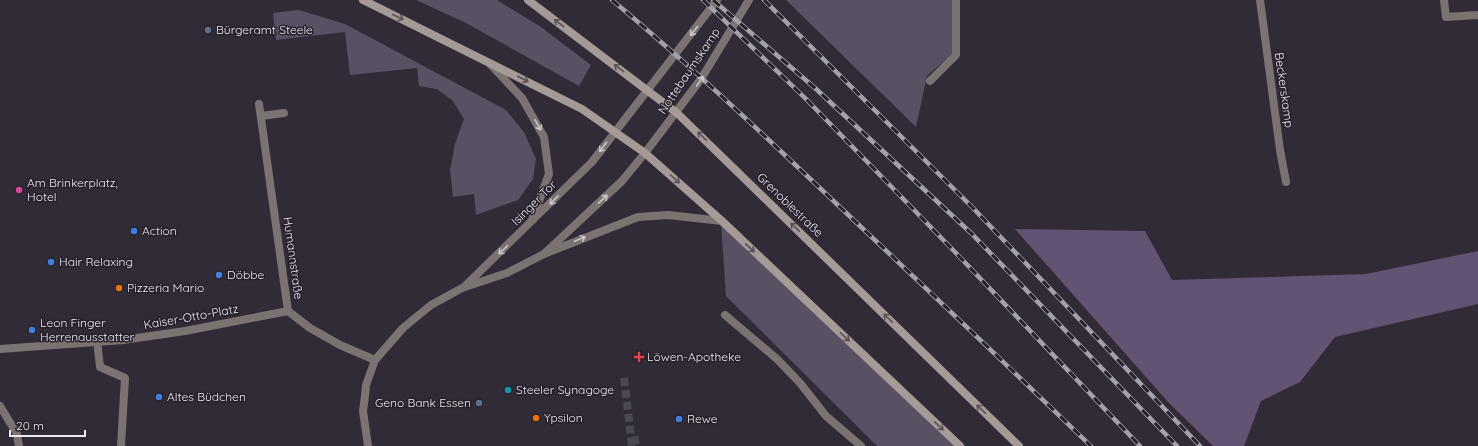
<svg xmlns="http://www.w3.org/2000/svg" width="1478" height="446" font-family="Quicksand,sans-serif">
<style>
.green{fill:#595063}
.forest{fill:#625372}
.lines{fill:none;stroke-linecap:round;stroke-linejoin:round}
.pedestrian-tunnel{stroke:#4c4852;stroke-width:8;stroke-dasharray:8 4;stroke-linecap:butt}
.service{stroke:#7a7371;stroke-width:8}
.pedestrian{stroke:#7a7371;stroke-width:8}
.minor{stroke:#7a7371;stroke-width:8}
.secondary{stroke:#a69a97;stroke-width:8}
.rail-casing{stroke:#a5a1a9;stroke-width:4.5}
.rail{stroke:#27212c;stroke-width:3;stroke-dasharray:9;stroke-linecap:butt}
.oneway{stroke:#5a5157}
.oneway2{stroke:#cac6cb}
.service-dot{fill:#5c6f8a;stroke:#27212c;stroke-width:1.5}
.hotel-dot{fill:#d1479c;stroke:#27212c;stroke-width:1.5}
.shop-dot{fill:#3f7fe0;stroke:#27212c;stroke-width:1.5}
.food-dot{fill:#e8710a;stroke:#27212c;stroke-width:1.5}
.health-dot{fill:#e0444e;stroke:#27212c;stroke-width:1.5}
.culture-dot{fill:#0f9aa8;stroke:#27212c;stroke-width:1.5}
.labels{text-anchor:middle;stroke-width:3;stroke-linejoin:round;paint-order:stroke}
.poi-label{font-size:12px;fill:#edeaf1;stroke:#27212c;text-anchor:start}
.street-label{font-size:12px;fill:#edeaf1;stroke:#27212c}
</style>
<rect width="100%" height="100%" fill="#302b36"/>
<!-- green -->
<g class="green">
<polygon points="416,0 497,0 541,27 591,65 579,86 466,23"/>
<polygon points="786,0 953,0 954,52 927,76 916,127"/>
<polygon points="299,10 345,24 506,110 524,132 536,159 533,179 518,200 476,215 474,194 453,197 450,170 455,144 464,119 453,101 437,89 419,86 417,68 350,75 345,32 276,40 273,13"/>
<polygon points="721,224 958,446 877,446 726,296"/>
</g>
<!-- forest -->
<polygon class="forest" points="1015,229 1145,231 1172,280 1366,274 1478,251 1478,304 1335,337 1300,382 1261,401 1244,446 1213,446 1168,402"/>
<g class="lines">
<!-- pedestrian-tunnel -->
<g class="pedestrian-tunnel">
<polyline points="624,378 632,446"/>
<polyline points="631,441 643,439"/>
</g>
<!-- service -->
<g class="service">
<polyline points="1444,0 1446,17 1478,15"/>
<polyline points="725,315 777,359 800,383 826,416 861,446"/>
</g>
<!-- pedestrian -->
<g class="pedestrian">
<polyline points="97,341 100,367 125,378 121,446"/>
<polyline points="0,349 123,340 185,331 288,311"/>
<polyline points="0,406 17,434 19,446"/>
</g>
<!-- minor -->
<g class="minor">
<polyline points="1260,0 1280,150 1286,182"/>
<polyline points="490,64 522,98 544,137 549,174 532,220"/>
<polyline points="930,81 956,55 956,0"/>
<polyline points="259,104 288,311 310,328 340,345 375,360"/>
<polyline points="261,116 284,113"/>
<polyline points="544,254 622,181 645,153 701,79 749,0"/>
<polyline points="465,287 507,273 544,254 638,217 668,215 722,221"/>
<polyline points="368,446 363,411 365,396 366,385 375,360 403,328 431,305 464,287 592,162 717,0"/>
</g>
<!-- secondary -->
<g class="secondary">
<polyline points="363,0 582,109 645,153 722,221 960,446"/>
<polyline points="528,0 677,113 1019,446"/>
</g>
<!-- rail casing -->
<g class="rail-casing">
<g id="rail">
<path d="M612 0C691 66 766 137 841 208 925 287 1008 366 1091 446"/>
<polyline points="703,0 805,98 954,251 1140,446"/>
<polyline points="713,0 815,88 971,233 1177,446"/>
<polyline points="764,0 973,208 1200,446"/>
</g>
</g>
<!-- rail -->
<use href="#rail" class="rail"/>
</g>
<!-- one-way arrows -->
<defs><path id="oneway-shaft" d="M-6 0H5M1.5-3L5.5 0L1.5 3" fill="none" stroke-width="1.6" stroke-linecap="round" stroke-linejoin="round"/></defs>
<g class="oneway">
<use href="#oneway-shaft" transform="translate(398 17) rotate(26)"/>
<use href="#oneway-shaft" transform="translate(559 23) rotate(-143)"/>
<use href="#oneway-shaft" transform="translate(619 68) rotate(-143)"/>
<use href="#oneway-shaft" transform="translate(523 79) rotate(27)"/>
<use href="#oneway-shaft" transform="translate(702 136) rotate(-136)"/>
<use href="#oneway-shaft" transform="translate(675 179) rotate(42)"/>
<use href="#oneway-shaft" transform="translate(795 227) rotate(-136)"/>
<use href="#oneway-shaft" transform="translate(750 248) rotate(43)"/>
<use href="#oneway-shaft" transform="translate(888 318) rotate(-136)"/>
<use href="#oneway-shaft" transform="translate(845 337) rotate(43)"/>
<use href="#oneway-shaft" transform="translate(981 409) rotate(-136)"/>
<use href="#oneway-shaft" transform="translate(939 426) rotate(44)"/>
</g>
<g class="oneway2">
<use href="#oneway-shaft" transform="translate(694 31) rotate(128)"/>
<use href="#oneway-shaft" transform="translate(700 81) rotate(-56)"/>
<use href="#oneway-shaft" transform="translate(538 125) rotate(61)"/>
<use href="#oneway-shaft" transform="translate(603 147) rotate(127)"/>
<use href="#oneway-shaft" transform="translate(603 199) rotate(-43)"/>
<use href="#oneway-shaft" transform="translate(554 200) rotate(135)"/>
<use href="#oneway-shaft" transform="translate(580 239) rotate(-22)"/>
<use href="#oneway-shaft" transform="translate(503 250) rotate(136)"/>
</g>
<!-- markers -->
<g class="service-dot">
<circle cx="208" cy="30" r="4"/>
<circle cx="479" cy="403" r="4"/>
</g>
<circle class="hotel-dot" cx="19" cy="190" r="4"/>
<g class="shop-dot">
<circle cx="134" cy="231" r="4"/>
<circle cx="51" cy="262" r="4"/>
<circle cx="219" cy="275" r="4"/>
<circle cx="32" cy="330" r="4"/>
<circle cx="159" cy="397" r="4"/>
<circle cx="679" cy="419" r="4"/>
</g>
<g class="food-dot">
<circle cx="119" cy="288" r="4"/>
<circle cx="536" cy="418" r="4"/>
</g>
<path class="health-dot" d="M637 351h4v4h4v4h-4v4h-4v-4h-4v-4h4z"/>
<circle class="culture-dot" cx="508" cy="390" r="4"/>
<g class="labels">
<!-- poi labels -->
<g class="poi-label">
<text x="216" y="34">Bürgeramt Steele</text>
<text x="27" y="187">Am Brinkerplatz,<tspan x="27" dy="14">Hotel</tspan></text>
<text x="142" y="235">Action</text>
<text x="59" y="266">Hair Relaxing</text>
<text x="227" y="279">Döbbe</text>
<text x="127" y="292">Pizzeria Mario</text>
<text x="40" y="327">Leon Finger<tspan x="40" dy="14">Herrenausstatter</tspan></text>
<text x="647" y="361">Löwen-Apotheke</text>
<text x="516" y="394">Steeler Synagoge</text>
<text x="167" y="401">Altes Büdchen</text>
<text x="471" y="407" text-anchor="end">Geno Bank Essen</text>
<text x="544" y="422">Ypsilon</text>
<text x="687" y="423">Rewe</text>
</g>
<!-- street labels -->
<g class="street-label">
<text transform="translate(689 71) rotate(-56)" y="4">Nottebaumskamp</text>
<text transform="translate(1284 90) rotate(82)" y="4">Beckerskamp</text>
<text transform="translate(534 203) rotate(-45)" y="4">Isinger Tor</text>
<text transform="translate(790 205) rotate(44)" y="4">Grenoblestraße</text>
<text transform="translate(293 258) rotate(82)" y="4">Humannstraße</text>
<text transform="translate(191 317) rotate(-10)" y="4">Kaiser-Otto-Platz</text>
</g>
</g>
<!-- scale -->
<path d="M10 430v6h75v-6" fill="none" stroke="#edeaf1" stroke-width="2"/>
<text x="16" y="430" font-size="12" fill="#edeaf1" stroke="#27212c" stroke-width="3" paint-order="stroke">20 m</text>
</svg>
